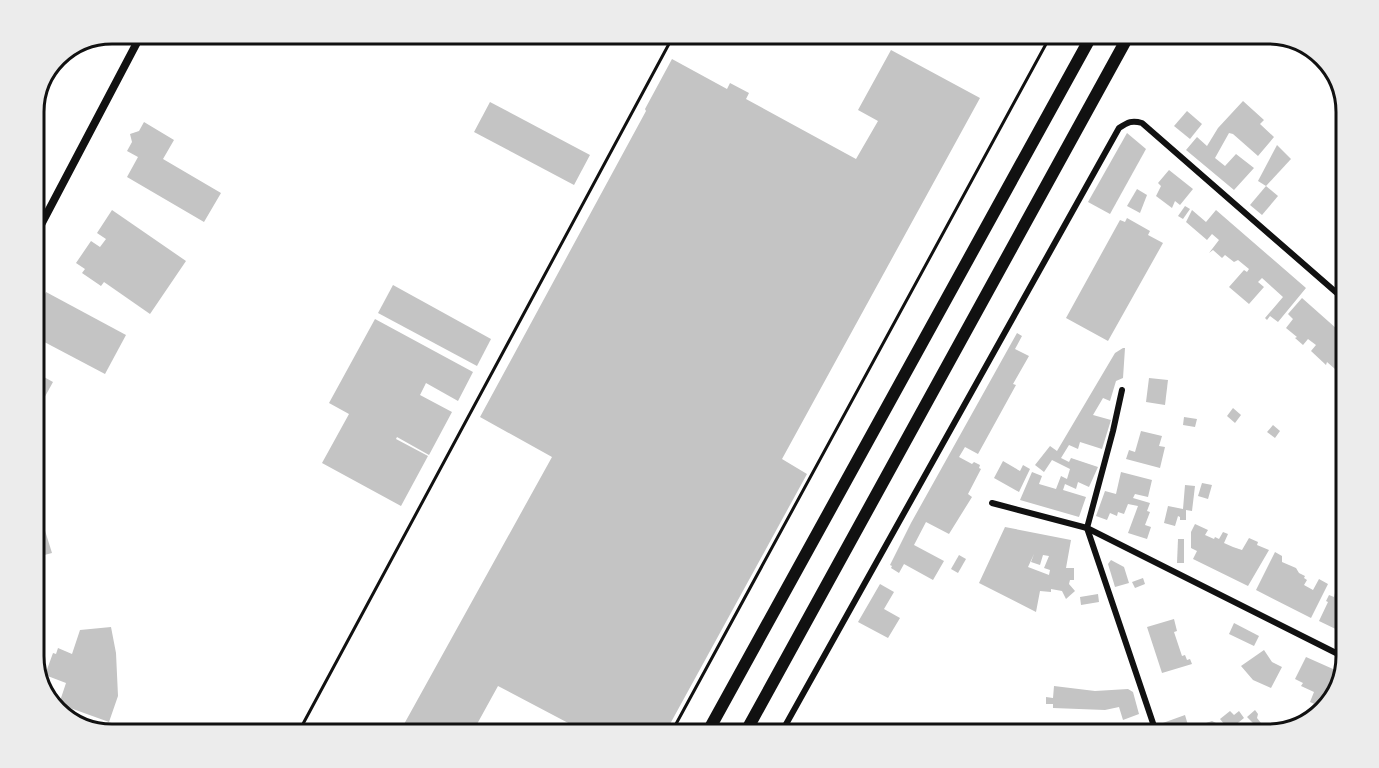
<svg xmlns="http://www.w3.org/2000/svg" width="1379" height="768" font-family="'Crimson Pro',serif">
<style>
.building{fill:#c4c4c4;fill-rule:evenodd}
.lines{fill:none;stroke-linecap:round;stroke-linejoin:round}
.service{stroke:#111;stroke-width:3}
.minor{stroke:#111;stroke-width:6}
.tertiary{stroke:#111;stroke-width:8}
.motorway{stroke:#111;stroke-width:12}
.rim{fill:none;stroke:#111;stroke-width:3}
</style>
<rect width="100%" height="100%" fill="#fff"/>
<!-- building -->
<g class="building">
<polygon points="891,50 980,98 782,459 807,474 664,735 591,735 498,686 471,735 398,735 552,457 480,417 646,111 645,109 672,59 727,89 730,83 749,93 746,99 856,159 878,121 858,110"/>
<polygon points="1243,101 1264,120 1260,124 1274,137 1258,156 1233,134 1229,133 1215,158 1225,166 1236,154 1254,168 1234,190 1186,150 1197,137 1207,146 1218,128"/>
<polygon points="490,102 590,155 574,185 474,132"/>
<polygon points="1187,111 1202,124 1190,139 1174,126"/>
<polygon points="144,122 174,140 163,159 221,193 204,222 127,177 138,157 127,151 132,142 130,134 139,131"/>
<polygon points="1127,133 1146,149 1110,214 1088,202"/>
<polygon points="1277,145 1291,159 1266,186 1258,181"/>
<polygon points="1169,170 1193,189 1180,205 1175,201 1172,208 1156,196 1161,186 1158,183"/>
<polygon points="1266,186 1278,196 1262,215 1250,205"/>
<polygon points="1137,189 1147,195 1140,213 1127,206"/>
<polygon points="1185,206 1190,209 1183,219 1178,216"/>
<polygon points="112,210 186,261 150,314 104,282 101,286 82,273 85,269 76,263 91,241 100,247 106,239 97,233"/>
<polygon points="1192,210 1206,222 1216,210 1306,288 1278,322 1270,316 1267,320 1265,318 1283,297 1262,278 1258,282 1264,287 1249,304 1229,287 1244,270 1247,272 1249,269 1238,260 1234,262 1225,255 1222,258 1213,250 1209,253 1219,240 1212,234 1207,240 1186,222"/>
<polygon points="1127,218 1150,231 1148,235 1163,243 1108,341 1066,318 1120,220 1125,222"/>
<polygon points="393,285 491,339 477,366 378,313"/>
<polygon points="46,292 126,335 105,374 33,336 33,317"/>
<polygon points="1302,298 1346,337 1346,371 1339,365 1335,369 1327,362 1326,365 1311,351 1316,345 1308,339 1303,345 1295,338 1297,337 1286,328 1293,319 1288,314"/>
<polygon points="375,319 473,372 458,401 426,383 420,395 452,412 429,455 397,437 396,439 428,456 401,506 322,463 349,414 329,403"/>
<polygon points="1017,333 1022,336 1015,349 1029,356 1013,384 1016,385 978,454 965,447 959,457 972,464 974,462 980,465 979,468 981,469 968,494 972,497 949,534 926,522 914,545 944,561 933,580 904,564 899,573 891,568 892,566 890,565 911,523"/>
<polygon points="1123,348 1125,348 1123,378 1116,381 1110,401 1103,398 1093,415 1111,420 1102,449 1080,442 1078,449 1069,445 1061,458 1069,462 1071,458 1098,467 1089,487 1078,482 1076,489 1065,484 1063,490 1086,497 1079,517 1020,500 1032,472 1042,476 1039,484 1056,489 1061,476 1067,479 1070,469 1052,460 1044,472 1035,465 1050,446 1057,451 1115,353"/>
<polygon points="33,371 53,382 42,402 33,397"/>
<polygon points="1149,378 1168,380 1165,405 1146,402"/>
<polygon points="1233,408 1241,415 1235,423 1227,416"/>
<polygon points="1184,417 1197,419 1195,427 1183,425"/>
<polygon points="1273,425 1280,431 1275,438 1267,432"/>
<polygon points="1141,431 1162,436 1159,446 1165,447 1160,468 1126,459 1129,450 1135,452"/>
<polygon points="1003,461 1020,471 1023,465 1030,469 1019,492 994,478"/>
<polygon points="1121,472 1152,480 1148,497 1135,494 1133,498 1150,503 1147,511 1150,512 1145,525 1151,527 1147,539 1128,533 1138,506 1128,504 1124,514 1118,512 1117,516 1110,513 1107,520 1096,516 1105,491 1116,494"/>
<polygon points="1202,483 1212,485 1208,499 1198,496"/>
<polygon points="1185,485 1195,486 1192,511 1186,510 1186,520 1180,520 1180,517 1178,516 1175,526 1164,523 1168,506 1183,509"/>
<polygon points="33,492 52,553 33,558"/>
<polygon points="1195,524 1208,530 1205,535 1214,539 1215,537 1219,539 1223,532 1228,534 1224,543 1233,547 1242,550 1249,538 1258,542 1257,545 1269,550 1248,586 1193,559 1197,551 1191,548 1191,532"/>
<path d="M1005 527 1071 540 1066 568H1074V580H1070L1069 584 1075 591 1066 599 1062 591 1051 589V592L1040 591 1036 612 979 583ZM1034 554 1031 562 1040 565 1043 555 1049 556 1044 568 1050 570 1049 575 1028 567Z"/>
<polygon points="1178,539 1184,539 1184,563 1177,563"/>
<polygon points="1275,552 1282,556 1282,562 1296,568 1299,573 1305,576 1304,578 1307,580 1304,585 1313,590 1319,579 1328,584 1311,618 1256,590"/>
<polygon points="959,555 966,559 958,573 951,569"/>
<polygon points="1111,560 1124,567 1129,583 1115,587 1108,564"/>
<polygon points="1344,562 1346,563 1346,572 1343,579 1337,576"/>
<polygon points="1143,578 1145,584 1135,588 1132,582"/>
<polygon points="880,584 894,592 884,609 900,618 888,638 858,622"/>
<polygon points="1335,593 1344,597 1343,600 1346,601 1346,634 1319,621 1328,602 1326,601 1329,595 1334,597"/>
<polygon points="1098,594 1099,602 1081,605 1080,597"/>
<polygon points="1174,619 1177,631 1174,632 1182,656 1185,655 1187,660 1190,659 1192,664 1162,673 1147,627"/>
<polygon points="1234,623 1259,636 1254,646 1229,634"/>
<polygon points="111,627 116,653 118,696 109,722 59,704 66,683 45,675 53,653 56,654 58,648 72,654 80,630"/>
<polygon points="1264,650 1272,662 1282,667 1271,688 1253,680 1241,666"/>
<polygon points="1306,657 1342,673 1336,694 1327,689 1324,695 1329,697 1323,708 1310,702 1314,692 1301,686 1303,683 1295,679"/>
<polygon points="1054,686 1095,691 1128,689 1133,692 1139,714 1123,720 1119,707 1105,710 1053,708 1053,704 1046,704 1046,697 1053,698"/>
<polygon points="1255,710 1258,714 1257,718 1261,723 1257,727 1247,717"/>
<polygon points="1230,711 1234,715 1239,711 1244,718 1229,730 1220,719"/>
<polygon points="1185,715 1190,732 1195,731 1197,726 1212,721 1216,723 1203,735 1163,735 1160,724"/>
</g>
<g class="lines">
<!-- service -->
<g class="service">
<polyline points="297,735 670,42"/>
<polyline points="670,735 1052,33"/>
</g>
<!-- minor -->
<g class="minor">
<polyline points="1122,390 1113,431 1087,528 1157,735"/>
<polyline points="992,503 1087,528 1346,658"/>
<path d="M780 735 1119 128C1128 122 1132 120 1142 123L1346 301"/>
</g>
<!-- tertiary -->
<polyline class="tertiary" points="33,240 142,33"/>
<!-- motorway -->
<g class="motorway">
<polyline points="706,735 1093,33"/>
<polyline points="744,735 1130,33"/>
</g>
</g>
<!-- crop -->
<path d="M0 0H1379V768H0ZM112 44H1268A68 68 0 0 1 1336 112V656A68 68 0 0 1 1268 724H112A68 68 0 0 1 44 656V112A68 68 0 0 1 112 44Z" fill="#ececec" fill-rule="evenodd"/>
<path class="rim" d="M112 44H1268A68 68 0 0 1 1336 112V656A68 68 0 0 1 1268 724H112A68 68 0 0 1 44 656V112A68 68 0 0 1 112 44Z"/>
</svg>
